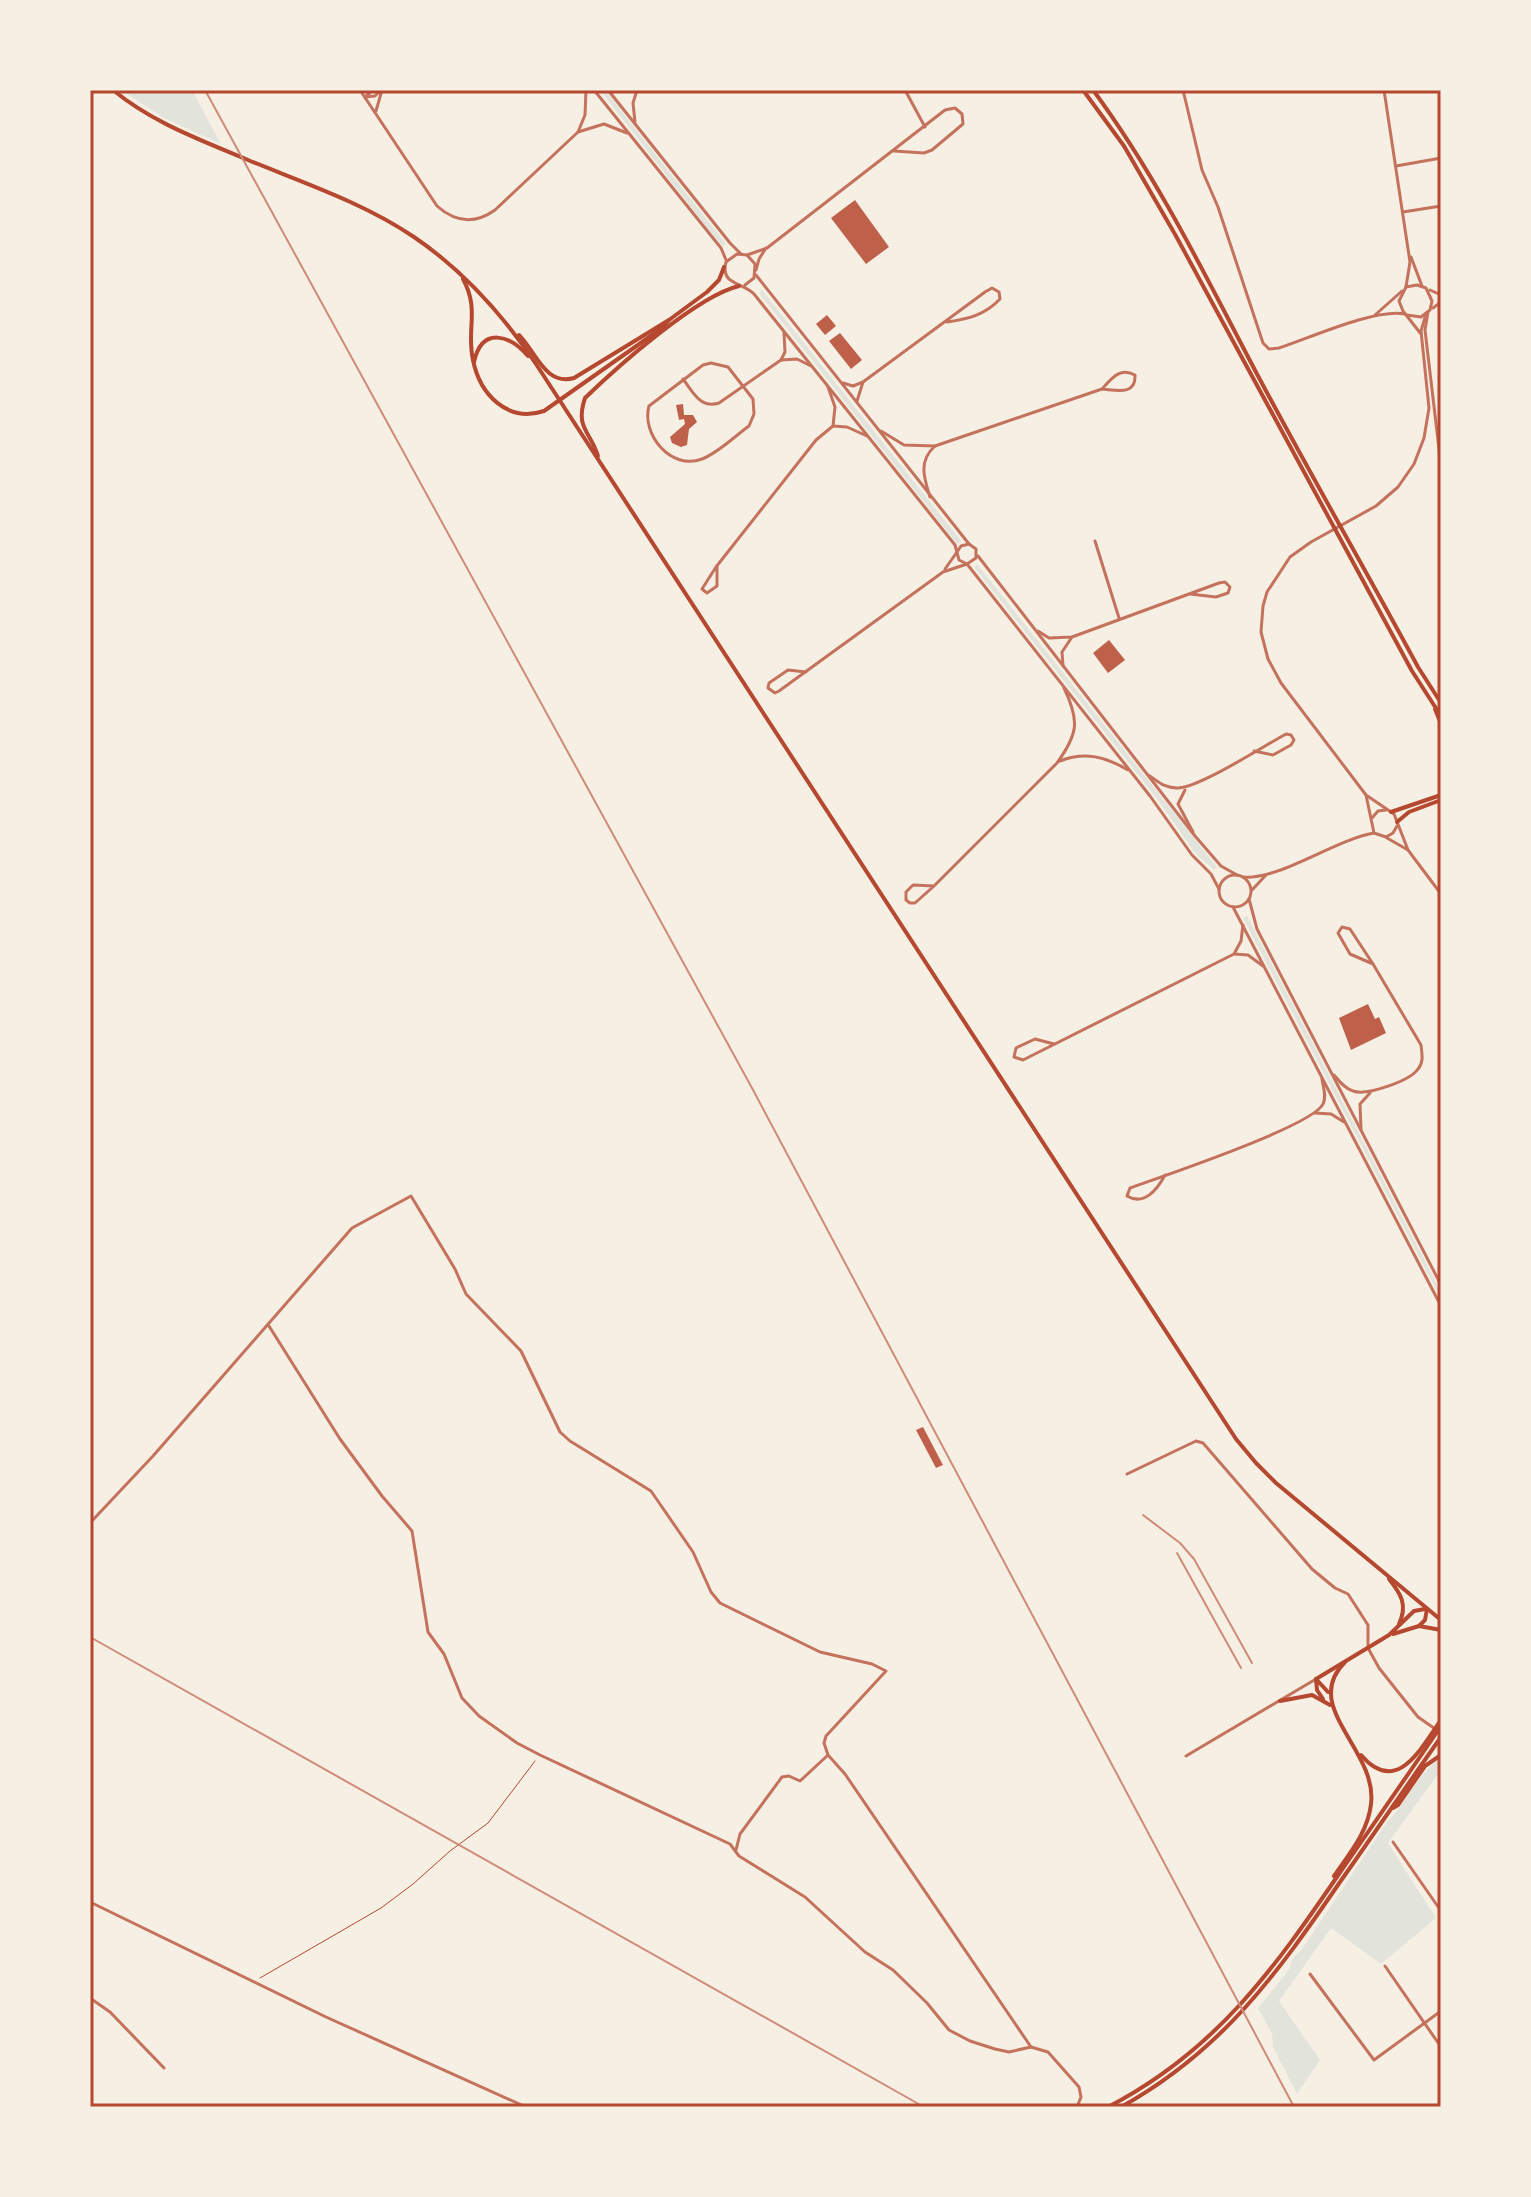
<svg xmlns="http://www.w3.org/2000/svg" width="1531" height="2197" font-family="'Titillium Web',sans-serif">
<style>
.green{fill:#e2e4dc}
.building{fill:#bf614a}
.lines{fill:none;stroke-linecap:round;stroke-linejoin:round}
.path{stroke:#b5482f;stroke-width:1}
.minor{stroke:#c5725c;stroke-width:3}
.tertiary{stroke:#c5725c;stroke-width:3}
.primary{stroke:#b5482f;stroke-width:4}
.trunk{stroke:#b5482f;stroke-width:4}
.rail{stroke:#cf8b77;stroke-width:2}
.neatline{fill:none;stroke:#b5482f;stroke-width:3}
</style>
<rect width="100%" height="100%" fill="#f6efe4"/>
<!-- green -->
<g class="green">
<polygon points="121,90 192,90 221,144 164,118"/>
<polygon points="600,90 605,90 726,244 723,246 708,229"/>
<polygon points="762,290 961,541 957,544 759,293"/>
<polygon points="977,564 1217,867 1214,870 1195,853 1158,800 974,567"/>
<polygon points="1247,916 1441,1292 1441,1299 1243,918"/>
<path d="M1441 1758V1770L1388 1843 1436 1918 1381 1964 1331 1928 1279 2001 1320 2060 1297 2094 1273 2047 1272 2034 1258 2008 1289 1970 1292 1959 1302 1949 1387 1822C1405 1805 1420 1770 1441 1758Z"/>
</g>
<!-- building -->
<g class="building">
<polygon points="855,200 889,247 866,264 831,218"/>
<polygon points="827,315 836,326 825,335 816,324"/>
<polygon points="840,333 862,360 851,369 829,341"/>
<polygon points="683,404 684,415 693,415 697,422 689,429 687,445 681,447 672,443 670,437 685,424 684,419 679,420 676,405"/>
<polygon points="1109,640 1125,660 1108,673 1093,653"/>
<polygon points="1368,1004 1375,1019 1379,1017 1386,1033 1351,1050 1339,1018"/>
<polygon points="923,1427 943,1465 936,1468 916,1430"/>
</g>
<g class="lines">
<!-- path -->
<polyline class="path" points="260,1978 381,1908 413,1884 450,1851 488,1823 535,1761"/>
<!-- minor -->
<g class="minor">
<path d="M360 90 437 206C455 222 474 225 495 210L578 132 604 124 627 133"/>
<polyline points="630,90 632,90"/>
<polyline points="905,90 925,127"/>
<path d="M1183 90 1202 170 1218 207 1263 343 1269 349 1279 348C1310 338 1375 308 1405 314"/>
<polyline points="365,97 375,96 379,92"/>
<polyline points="365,97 373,90"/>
<polyline points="376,111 382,90"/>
<polyline points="635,122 633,103 637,90"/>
<polyline points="578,132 585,115 586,90"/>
<polyline points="1396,166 1441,158"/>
<polyline points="1403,212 1441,206"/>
<polyline points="747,255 767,248 945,110 955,108 962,114 963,124 932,150 924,153 894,151"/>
<polyline points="756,270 759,259 766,248"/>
<polyline points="1375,315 1402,291"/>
<polyline points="781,360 785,352 784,333"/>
<path d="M711 363 728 367 753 399 754 414 749 426C735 436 718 453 702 459 671 471 641 434 649 406L703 365Z"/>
<path d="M683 379C693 392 700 409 719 403L781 360 797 359 811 366"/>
<path d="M843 383 853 386 863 382 985 292 992 288 999 292 1000 299C985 315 968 319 947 322"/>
<polyline points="857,401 863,382"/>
<polyline points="833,426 847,427 867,436"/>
<path d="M881 431 904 445 935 446 1102 389C1116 390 1136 396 1135 375 1120 367 1112 378 1102 389"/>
<path d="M930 497C924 478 918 461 935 446"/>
<polyline points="1095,541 1119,618"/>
<polyline points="717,566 717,586 707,593 702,589 716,567 816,440 833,426 835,407 828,387"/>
<polyline points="945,569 957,552"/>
<polyline points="1038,631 1049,638 1072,637 1219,583 1225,582 1230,587 1228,593 1216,597 1190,594"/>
<polyline points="1063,666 1062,652 1072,637"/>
<polyline points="806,672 788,670 769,683 768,688 775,693 779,691 943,572 967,564"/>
<path d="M1060 761C1085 751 1106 757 1128 770"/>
<path d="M1148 775C1158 781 1164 788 1177 788 1197 789 1264 746 1286 734L1291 735 1294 740 1291 745 1273 755 1254 751"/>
<polyline points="1185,790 1178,804 1193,832"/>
<path d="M934 886 913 885 906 892V900L910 903H915L934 886 1057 763C1078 734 1080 721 1064 688"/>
<polyline points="1243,925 1241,941 1234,954 1248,955 1263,966"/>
<polygon points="1342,927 1350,929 1373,964 1350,954 1338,933"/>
<polyline points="1054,1044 1035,1039 1016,1048 1014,1057 1023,1060 1234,954"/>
<path d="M1334 1075C1339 1081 1345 1089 1353 1091 1366 1096 1410 1081 1418 1069 1424 1062 1422 1054 1421 1045L1373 964"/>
<polyline points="1315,1113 1331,1114 1344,1122"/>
<polyline points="1361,1129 1360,1104 1370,1093"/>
<path d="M1165 1175C1157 1190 1144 1206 1127 1196L1130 1188C1160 1177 1313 1126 1323 1104 1327 1096 1323 1087 1322 1079"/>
<polyline points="269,1326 340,1439 382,1496 412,1531 428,1632 444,1654 462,1698 479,1716 517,1743 540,1755 730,1844 739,1856 805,1897 865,1952 893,1970 927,2003 949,2030 970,2041 995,2049 1009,2052 1031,2047 1048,2052 1079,2087 1081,2097 1077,2107"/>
<polyline points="1127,1474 1196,1441 1203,1443 1312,1569 1335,1588 1348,1594 1368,1625 1368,1648 1379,1668 1418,1717 1441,1733"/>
<polyline points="90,1523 153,1456 352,1228 411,1196 455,1269 466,1294 521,1351 560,1432 570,1441 651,1491 693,1552 711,1592 720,1603 820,1652 872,1664 886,1671 826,1736 824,1743 828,1755 800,1781 789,1776 782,1777 740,1834 736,1850"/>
<polyline points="828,1755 845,1774 1031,2047"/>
<polyline points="1186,1756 1316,1679"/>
<polyline points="1393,1842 1441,1911"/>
<polyline points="1385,1966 1441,2047"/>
<polyline points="1310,1974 1374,2060 1441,2011"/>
<polyline points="90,1998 110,2012 164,2068"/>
</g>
<!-- tertiary -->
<g class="tertiary">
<polyline points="594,90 721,248 726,260"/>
<polyline points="608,90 730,243 741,254"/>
<polyline points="1384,90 1410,262 1406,287"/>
<polyline points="1411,257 1422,286"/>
<polyline points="756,275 969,544"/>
<path d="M745 285 754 278 755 264 747 255 737 254 726 262C720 285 742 282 754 294L955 545 959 560 967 564 976 558V549L969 544 961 546 957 552"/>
<polyline points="1430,290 1441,295"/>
<polyline points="1433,308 1441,302"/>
<polyline points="1428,312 1425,330 1441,466"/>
<polyline points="1426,314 1421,331 1429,408 1424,438 1414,464 1398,487 1376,506 1311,542 1290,557 1267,592 1263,606 1261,632 1268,659 1281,683 1366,795 1394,814 1408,850 1441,894"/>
<polyline points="1407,315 1421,317 1430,310 1432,301 1426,288 1417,285 1406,287 1399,301 1403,311 1421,334"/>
<polyline points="978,556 1195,836 1221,866 1237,875"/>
<polyline points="967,564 1150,796 1192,855 1211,874 1219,889"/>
<polyline points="1366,795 1374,833 1386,837 1393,833 1397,826"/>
<polyline points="1372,818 1378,811 1386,810"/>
<polyline points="1387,838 1408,850"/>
<circle cx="1235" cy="891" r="16"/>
<path d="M1243 877C1280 880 1334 840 1374 833"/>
<polyline points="1252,890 1266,875"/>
<polyline points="1249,899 1257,929 1441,1285"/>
<polyline points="1233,907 1441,1306"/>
<polyline points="90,1902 326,2017 526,2107"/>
</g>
<!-- primary -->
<g class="primary">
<path d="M113 90C153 123 201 140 248 160 304 183 364 203 414 237 464 271 503 315 536 364L1236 1439 1256 1463 1276 1483 1441 1620"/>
<path d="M463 279C480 310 466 329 473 360 480 395 508 423 544 411L662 328 669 320"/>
<path d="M519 335C536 352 545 386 574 378L669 320 707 292 719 280 724 267"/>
<path d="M474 362C482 326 510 335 528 356"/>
<path d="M598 456C590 431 575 428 585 398 617 367 697 296 739 286"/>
<path d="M1389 1579C1401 1594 1408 1605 1399 1624"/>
<polyline points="1419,1626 1425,1620 1427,1609"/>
<polyline points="1393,1634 1419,1626 1441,1630"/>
<polyline points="1316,1679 1389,1635 1414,1611 1425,1609"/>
</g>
<!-- trunk -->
<g class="trunk">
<polyline points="1083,90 1124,146 1176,236 1412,671 1441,716"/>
<path d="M1093 90C1158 178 1206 277 1257 374 1309 472 1365 569 1418 667L1441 703"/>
<polyline points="1435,709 1441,724"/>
<polyline points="1391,812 1441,795"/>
<polyline points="1397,822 1409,812 1441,800"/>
<polyline points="1316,1679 1317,1690 1323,1699"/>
<polyline points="1316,1679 1328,1692"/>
<polyline points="1280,1701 1312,1695 1330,1705"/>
<path d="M1361 1755C1397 1797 1421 1748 1441 1720"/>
<polyline points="1393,1808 1398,1805 1425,1766 1441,1755"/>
<path d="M1334 1876C1349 1854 1368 1832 1371 1804 1378 1750 1300 1707 1345 1662"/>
<path d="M1108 2107C1216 2051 1274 1969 1341 1871 1374 1823 1408 1775 1441 1726"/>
<path d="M1121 2107C1222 2051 1277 1974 1340 1882 1374 1834 1407 1785 1441 1737"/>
</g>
<!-- rail -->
<g class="rail">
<polyline points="205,90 752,1088 1294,2107"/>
<polyline points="1143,1515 1180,1543 1194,1559 1252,1663"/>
<polyline points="1177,1553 1241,1668"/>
<polyline points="90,1637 924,2107"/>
</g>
</g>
<!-- border -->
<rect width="1531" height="2197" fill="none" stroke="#f6efe4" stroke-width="184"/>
<rect x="92" y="92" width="1347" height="2013" class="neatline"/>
</svg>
